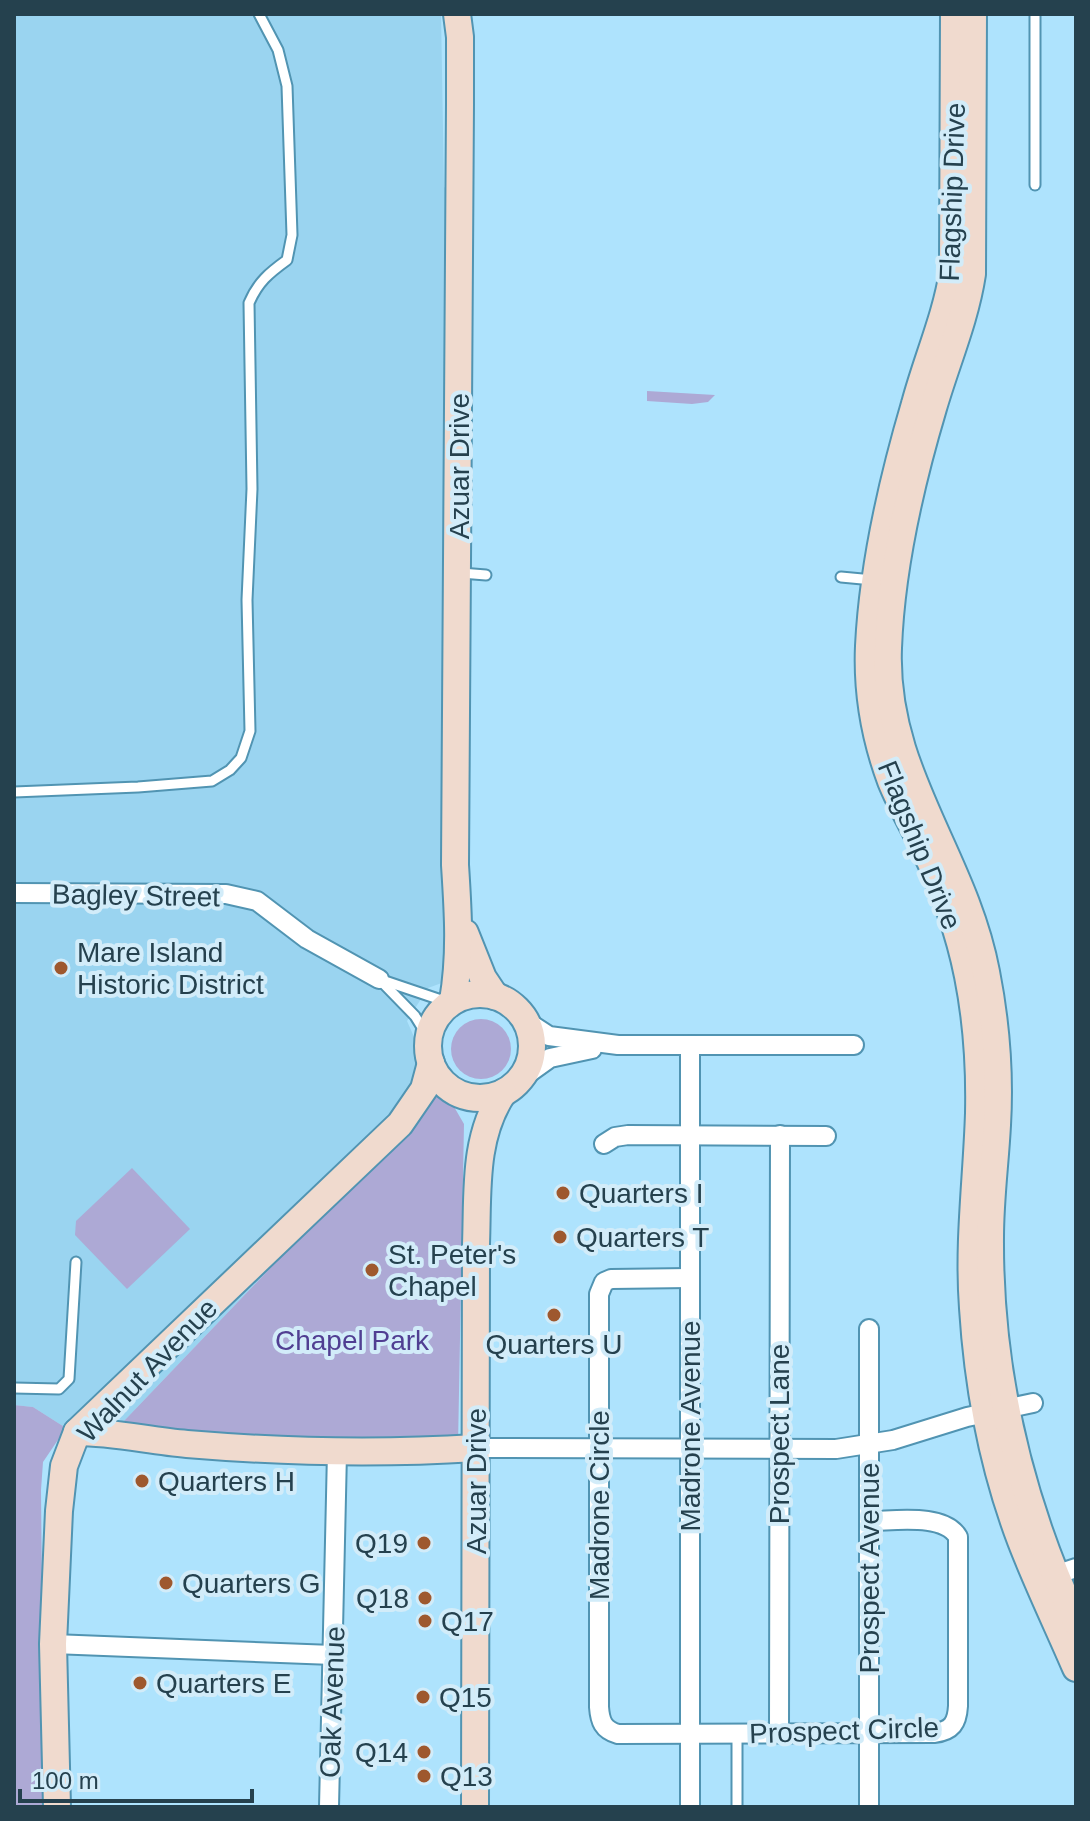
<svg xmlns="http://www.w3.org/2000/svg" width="1090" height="1821" font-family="Helvetica,sans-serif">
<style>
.built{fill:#9ad4f0}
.green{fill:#ada9d5}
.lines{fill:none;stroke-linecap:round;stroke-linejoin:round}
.lane-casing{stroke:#5194b2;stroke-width:13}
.street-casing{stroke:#5194b2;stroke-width:22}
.secondary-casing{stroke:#5194b2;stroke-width:30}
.lane{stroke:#fff;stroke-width:9}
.street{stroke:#fff;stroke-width:18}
.secondary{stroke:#f0dace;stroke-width:26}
.poi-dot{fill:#9e582e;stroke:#d2ecf9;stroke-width:3}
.labels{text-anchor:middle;stroke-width:8;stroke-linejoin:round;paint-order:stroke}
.street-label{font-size:28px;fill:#25414e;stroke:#d2ecf9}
.poi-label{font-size:28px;fill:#25414e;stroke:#d2ecf9;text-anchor:start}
.park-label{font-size:28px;fill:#503e92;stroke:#d2ecf9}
</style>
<rect width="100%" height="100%" fill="#aee3fd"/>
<!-- built -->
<polygon class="built" points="14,14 441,14 444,187 460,197 466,974 428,988 407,1021 418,1046 419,1075 437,1094 421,1114 324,1212 123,1422 97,1399 66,1428 33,1407 14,1405"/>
<!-- green -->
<g class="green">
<polygon points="647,391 715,395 708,402 692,404 647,401"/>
<circle cx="481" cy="1049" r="30"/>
<polygon points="437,1094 453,1105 464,1124 458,1446 132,1432 123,1422 324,1212 421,1114"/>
<polygon points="132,1168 190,1229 127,1289 75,1235 76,1221"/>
<polygon points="14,1405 33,1407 66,1428 43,1462 41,1490 44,1807 14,1807"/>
</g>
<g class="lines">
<!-- lane casing -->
<g class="lane-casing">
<g id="lane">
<polyline points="1035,14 1035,185"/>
<polyline points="461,573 486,575"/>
<polyline points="841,577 873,580"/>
<path d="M14 792 138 787 212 781 230 770 241 758 250 731 247 600 252 489 249 303C258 282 269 273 287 260L292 235 287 86 278 50 259 14"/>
<polyline points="379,979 415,1016 428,1037"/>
<polyline points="382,980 450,1003"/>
<polyline points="14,1388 59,1389 69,1379 76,1262"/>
<polyline points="737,1807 737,1734"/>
</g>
</g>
<!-- street casing -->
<g class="street-casing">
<g id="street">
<polyline points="14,893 226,894 257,901 307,939 379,979"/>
<polyline points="526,1021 549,1036 618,1045 854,1045"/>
<polyline points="522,1078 550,1058 592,1049"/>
<polyline points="604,1144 615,1137 628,1135 826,1136"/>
<path d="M690 1278 611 1279 604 1282 599 1294V1707C600 1721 603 1730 618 1734L934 1733C952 1731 957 1723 958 1706V1537C944 1513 895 1521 869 1521"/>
<polyline points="476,1448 836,1449 893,1440 967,1417 1033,1403"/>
<polyline points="1055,1575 1076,1568"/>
<polyline points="53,1644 333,1655"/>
<polyline points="779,1733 780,1135"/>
<polyline points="329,1807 337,1452"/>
<polyline points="690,1807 690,1045"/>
<polyline points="869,1807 869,1329"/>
</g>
</g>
<!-- secondary casing -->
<g class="secondary-casing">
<g id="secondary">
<path d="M954 14 953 272C946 317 927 359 915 404 892 482 873 564 869 646 867 691 875 738 891 781 900 803 912 824 923 846 943 887 959 931 968 976 977 1021 980 1066 979 1113 977 1178 968 1242 973 1308 978 1387 993 1467 1021 1541 1038 1585 1058 1626 1076 1668"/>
<path d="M973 14 972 274C965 320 946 363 933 408 910 485 891 567 888 648 883 772 964 855 986 972 996 1023 1000 1074 997 1125 995 1163 990 1199 990 1237 989 1372 1019 1499 1076 1622"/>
<polyline points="465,933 483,978 495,996"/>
<circle cx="480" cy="1046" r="52"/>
<path d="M453 1001C461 955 458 911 455 865L460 104V37L457 14"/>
<path d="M77 1432C114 1432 150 1441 187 1444 283 1452 380 1454 476 1448"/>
<polyline points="57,1807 53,1644 59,1511 64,1466 77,1432 400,1124 424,1089 431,1063"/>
<path d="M475 1807 476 1244C478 1193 473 1138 503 1093"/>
</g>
</g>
<!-- lane -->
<use href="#lane" class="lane"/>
<!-- street -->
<use href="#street" class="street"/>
<!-- secondary -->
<use href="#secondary" class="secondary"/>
</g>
<!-- markers -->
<g class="poi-dot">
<circle cx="61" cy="968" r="8"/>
<circle cx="563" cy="1193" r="8"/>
<circle cx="560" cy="1237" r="8"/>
<circle cx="372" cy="1270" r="8"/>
<circle cx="554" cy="1315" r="8"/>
<circle cx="142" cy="1481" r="8"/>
<circle cx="424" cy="1543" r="8"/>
<circle cx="166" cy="1583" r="8"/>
<circle cx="425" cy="1598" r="8"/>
<circle cx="425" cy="1621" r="8"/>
<circle cx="140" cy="1683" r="8"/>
<circle cx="423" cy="1697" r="8"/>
<circle cx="424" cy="1752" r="8"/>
<circle cx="424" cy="1776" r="8"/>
</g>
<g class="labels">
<!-- street labels -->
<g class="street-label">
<text transform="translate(952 192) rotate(-88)" y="10">Flagship Drive</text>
<text transform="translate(459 466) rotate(-90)" y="10">Azuar Drive</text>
<text transform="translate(920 845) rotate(68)" y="10">Flagship Drive</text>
<text transform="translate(136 895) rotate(1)" y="10">Bagley Street</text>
<text transform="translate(147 1370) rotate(-46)" y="10">Walnut Avenue</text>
<text transform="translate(690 1426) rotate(-90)" y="10">Madrone Avenue</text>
<text transform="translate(779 1434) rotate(-90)" y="10">Prospect Lane</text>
<text transform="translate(476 1481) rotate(-90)" y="10">Azuar Drive</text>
<text transform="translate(599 1505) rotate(-90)" y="10">Madrone Circle</text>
<text transform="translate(869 1568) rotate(-90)" y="10">Prospect Avenue</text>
<text transform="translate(332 1702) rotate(-88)" y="10">Oak Avenue</text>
<text transform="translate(844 1730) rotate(-2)" y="10">Prospect Circle</text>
</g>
<!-- poi labels -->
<g class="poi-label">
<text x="77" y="962">Mare Island<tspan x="77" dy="32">Historic District</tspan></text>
<text x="579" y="1203">Quarters I</text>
<text x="576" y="1247">Quarters T</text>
<text x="388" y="1264">St. Peter's<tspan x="388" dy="32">Chapel</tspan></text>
<text x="554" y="1354" text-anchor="middle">Quarters U</text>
<text x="158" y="1491">Quarters H</text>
<text x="408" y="1553" text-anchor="end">Q19</text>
<text x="182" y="1593">Quarters G</text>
<text x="409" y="1608" text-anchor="end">Q18</text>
<text x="441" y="1631">Q17</text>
<text x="156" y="1693">Quarters E</text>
<text x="439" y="1707">Q15</text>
<text x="408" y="1762" text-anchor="end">Q14</text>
<text x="440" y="1786">Q13</text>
</g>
<!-- park labels -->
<g class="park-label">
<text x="352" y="1350">Chapel Park</text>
</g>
</g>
<!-- border -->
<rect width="1090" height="1821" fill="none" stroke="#25414e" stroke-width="32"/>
<!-- scale -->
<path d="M20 1789v12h232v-12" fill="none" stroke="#25414e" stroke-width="4"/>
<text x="32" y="1789" font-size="24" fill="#25414e" stroke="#d2ecf9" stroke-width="6" paint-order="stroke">100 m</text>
</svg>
